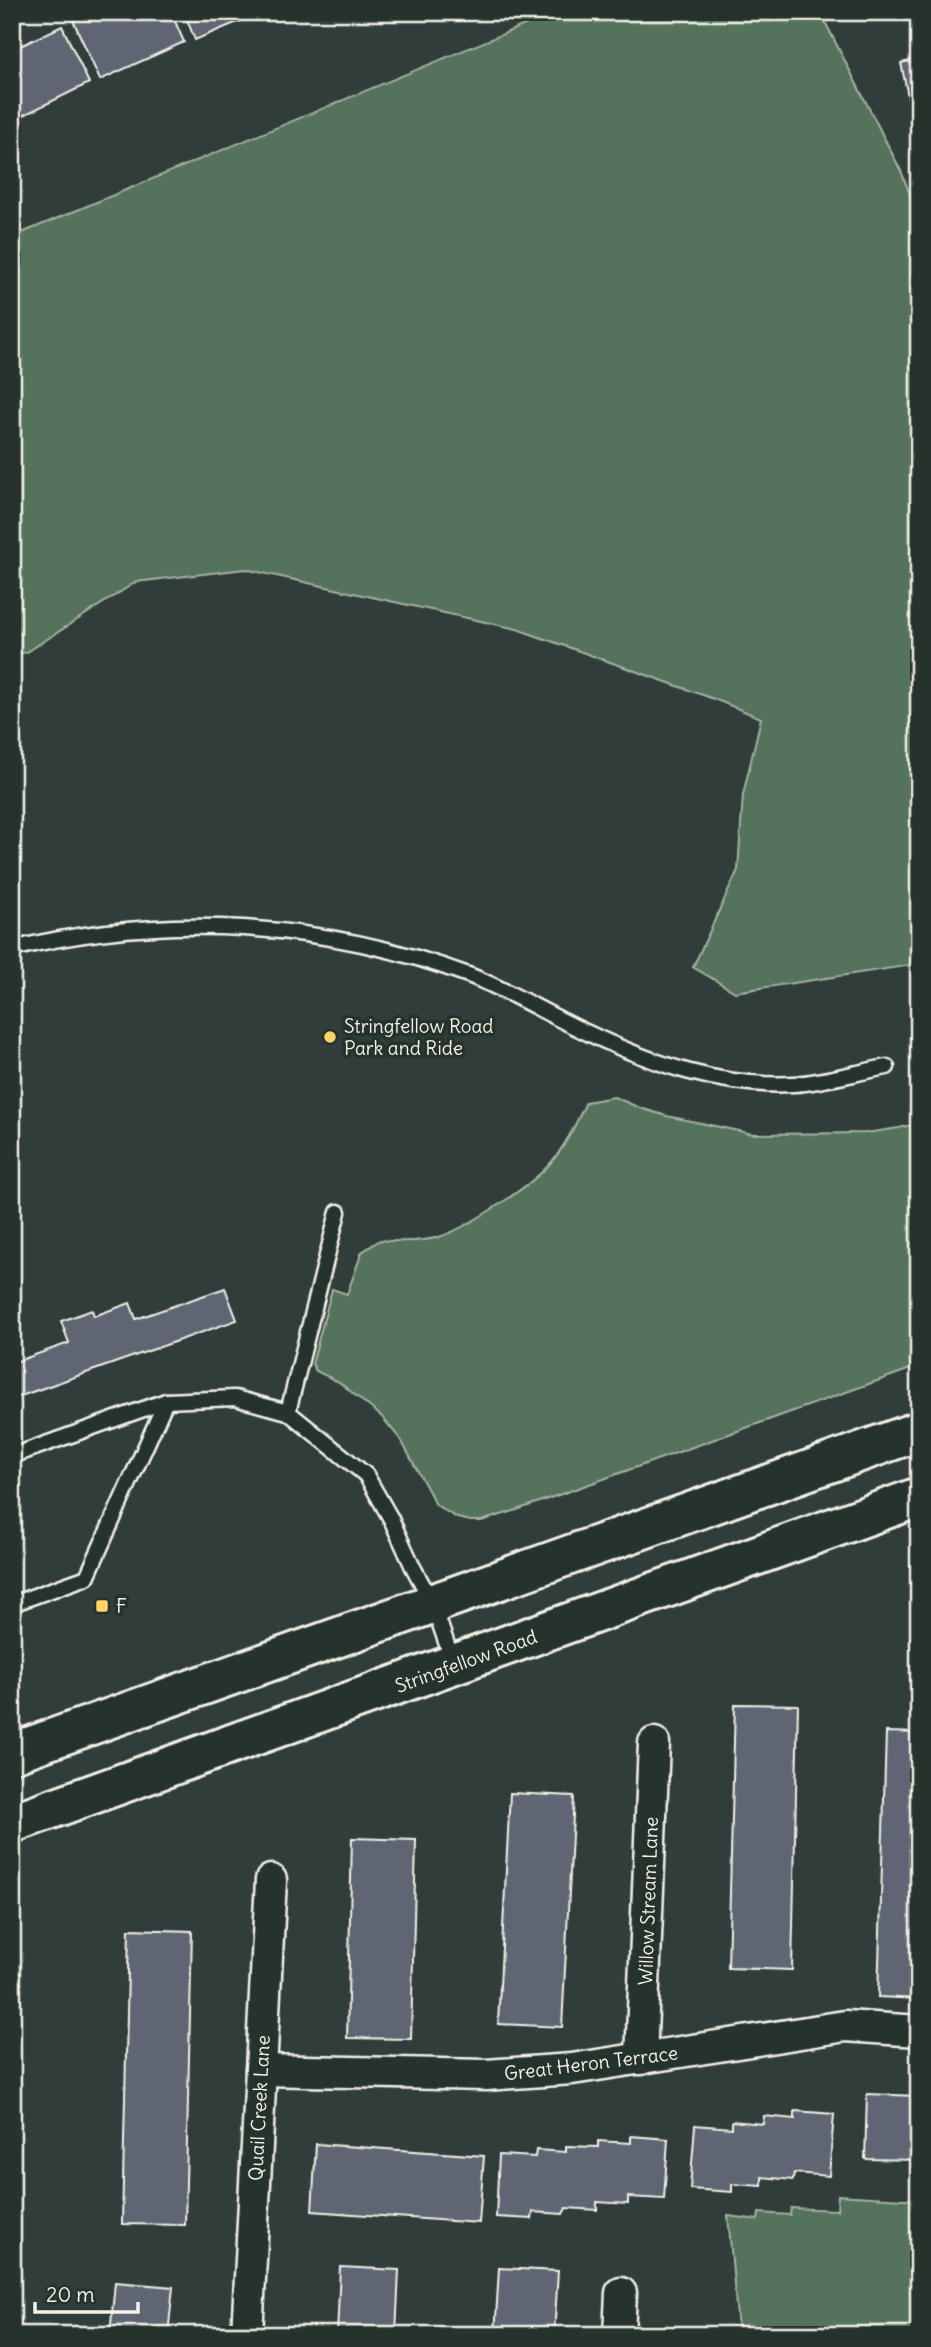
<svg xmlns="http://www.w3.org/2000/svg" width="931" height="2347" font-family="Delius,sans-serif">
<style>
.green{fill:#55735b;stroke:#a4b2a2;stroke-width:2}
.building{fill:#5e6673;stroke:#f4f1e8;stroke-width:2}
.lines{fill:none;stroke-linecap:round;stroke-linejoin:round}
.service-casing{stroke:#f4f1e8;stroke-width:19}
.minor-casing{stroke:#f4f1e8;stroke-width:35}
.secondary-casing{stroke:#f4f1e8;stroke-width:44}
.service{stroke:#26332d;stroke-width:14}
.minor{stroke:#26332d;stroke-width:30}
.secondary{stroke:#26332d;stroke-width:38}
.poi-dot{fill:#ffd166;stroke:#26332d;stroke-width:2.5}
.labels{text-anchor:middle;stroke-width:7;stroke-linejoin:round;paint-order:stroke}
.poi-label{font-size:19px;fill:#f4f1e8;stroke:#26332d;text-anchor:start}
.street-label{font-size:19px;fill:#f4f1e8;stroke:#26332d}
</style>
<rect width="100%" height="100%" fill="#313d3b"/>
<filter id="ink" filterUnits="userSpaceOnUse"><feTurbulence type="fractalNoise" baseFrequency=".0143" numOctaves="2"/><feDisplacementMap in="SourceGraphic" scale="14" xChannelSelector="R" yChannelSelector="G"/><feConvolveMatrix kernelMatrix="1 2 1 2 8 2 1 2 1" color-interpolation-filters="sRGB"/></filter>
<g filter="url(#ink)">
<!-- green -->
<g class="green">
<polygon points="556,12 820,12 901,171 919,218 919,964 735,992 693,967 738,870 743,795 761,718 714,699 517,629 245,569 136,582 27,652 12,655 12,237"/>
<path d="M614 1097 640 1108 667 1116 753 1134 866 1133 899 1128 919 1123V1366L514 1511 481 1521H471L457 1518 436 1505 401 1440 382 1417 339 1382 316 1371 312 1364 332 1289 347 1294 362 1252 380 1240C399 1242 420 1242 439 1237 467 1228 527 1188 547 1167 564 1149 576 1124 586 1102Z"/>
<polygon points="838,2195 919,2200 919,2335 791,2335 738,2329 728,2216 758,2220 759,2213 790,2215 791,2208 837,2210"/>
</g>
<!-- building -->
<g class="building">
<polygon points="86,12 171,12 184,42 100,80 72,18"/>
<polygon points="184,12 261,12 195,40"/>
<polygon points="62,26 89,83 12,121 12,50"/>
<polygon points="919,59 919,143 918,144 901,63"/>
<polygon points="225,1288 237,1320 12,1399 12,1363 69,1343 61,1321 92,1310 94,1316 130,1303 136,1319"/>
<polygon points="735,1704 798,1705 792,1970 728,1968"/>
<polygon points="886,1732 919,1733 919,1999 878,1997"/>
<polygon points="510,1793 574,1796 562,2027 498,2024"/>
<polygon points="352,1838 416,1840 411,2039 347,2038"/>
<polygon points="129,1929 192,1931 185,2225 122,2224"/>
<polygon points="867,2094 919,2096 919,2160 865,2159"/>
<polygon points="795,2111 834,2114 829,2176 794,2173 793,2180 762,2177 762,2186 732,2184 732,2192 690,2189 695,2125 732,2128 732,2121 763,2124 764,2116 795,2119"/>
<polygon points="631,2136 668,2139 664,2199 628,2197 628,2204 597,2202 597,2210 566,2208 563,2214 533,2212 532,2219 496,2217 499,2155 535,2157 536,2150 566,2152 566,2146 598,2147 598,2141 631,2143"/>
<polygon points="316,2144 484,2156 479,2223 312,2211"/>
<polygon points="340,2267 399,2270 396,2335 337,2335"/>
<polygon points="499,2268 558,2271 554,2335 495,2335"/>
<polygon points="115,2282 173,2287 168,2335 110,2335"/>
<polygon points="700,2328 753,2332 753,2335 700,2335"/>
</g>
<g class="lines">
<!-- service casing -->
<g class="service-casing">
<g id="service">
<path d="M12 949C163 912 325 921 471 976 512 992 550 1016 590 1034 653 1064 723 1088 794 1084 824 1082 858 1072 887 1067"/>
<polyline points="288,1412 338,1212"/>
<polyline points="12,1456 166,1401 235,1398 288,1412 366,1475 391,1519 413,1567 433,1604 453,1662"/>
<polyline points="12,1604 87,1577 166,1401"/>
</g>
</g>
<!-- minor casing -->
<g class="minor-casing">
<g id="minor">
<polyline points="641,2059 654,1743"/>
<polyline points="261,2070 486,2075 572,2069 845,2026 919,2031"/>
<polyline points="247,2335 271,1880"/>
<polyline points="619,2335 621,2293"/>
</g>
</g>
<!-- secondary casing -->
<g class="secondary-casing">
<g id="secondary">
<polyline points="12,1753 919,1431"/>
<polyline points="12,1823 919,1497"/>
</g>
</g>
<!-- service -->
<use href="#service" class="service"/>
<!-- minor -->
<use href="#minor" class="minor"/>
<!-- secondary -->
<use href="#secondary" class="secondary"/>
</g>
</g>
<!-- markers -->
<g class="poi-dot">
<circle cx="330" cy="1037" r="7"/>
<rect x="95" y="1599" width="14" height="14" rx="3.5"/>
</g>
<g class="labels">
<!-- poi labels -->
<g class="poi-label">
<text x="344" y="1033">Stringfellow Road<tspan x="344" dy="22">Park and Ride</tspan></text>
<text x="116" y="1613">F</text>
</g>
<!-- street labels -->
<g class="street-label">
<text transform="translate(466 1661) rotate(-20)" y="7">Stringfellow Road</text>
<text transform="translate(648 1901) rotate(-88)" y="7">Willow Stream Lane</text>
<text transform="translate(591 2063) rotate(-7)" y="7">Great Heron Terrace</text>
<text transform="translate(259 2108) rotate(-87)" y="7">Quail Creek Lane</text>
</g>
</g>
<!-- margin -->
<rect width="931" height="2347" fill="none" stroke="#26332d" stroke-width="42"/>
<rect x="21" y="21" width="889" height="2305" fill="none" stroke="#f4f1e8" stroke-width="2.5" filter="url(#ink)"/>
<!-- scale -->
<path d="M35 2302v10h103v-10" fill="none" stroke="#f4f1e8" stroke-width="3.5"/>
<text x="46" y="2302" font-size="21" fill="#f4f1e8" stroke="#26332d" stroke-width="5" paint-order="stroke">20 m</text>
</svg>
